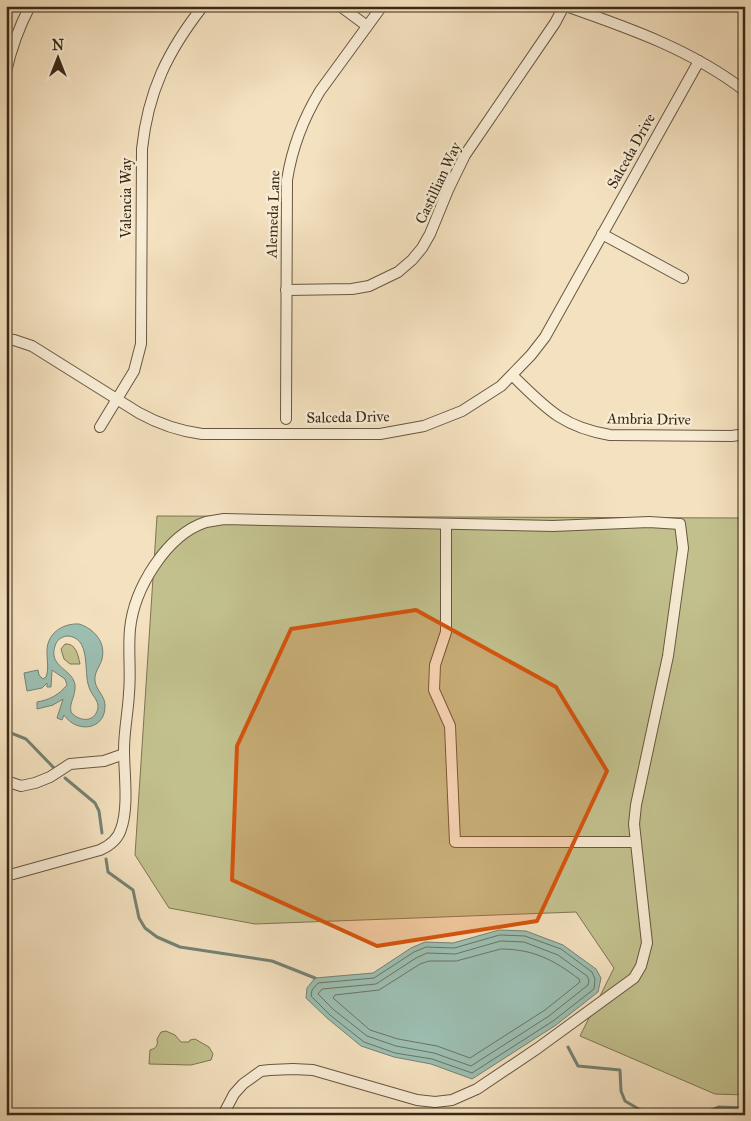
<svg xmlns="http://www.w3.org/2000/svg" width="751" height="1121" font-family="'IM FELL Great Primer',serif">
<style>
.green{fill:#c2c18e;stroke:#7e7552}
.water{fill:#9cbeb1;stroke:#748273;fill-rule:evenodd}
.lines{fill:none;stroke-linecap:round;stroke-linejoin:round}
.shore{stroke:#6a7463;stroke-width:1}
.stream{stroke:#748273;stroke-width:3}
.minor-casing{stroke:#685740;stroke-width:12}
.minor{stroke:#f8ecd5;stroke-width:10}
.marked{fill:#d6540d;fill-opacity:0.2;stroke:#d6540d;stroke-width:4;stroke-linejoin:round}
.labels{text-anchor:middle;stroke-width:5;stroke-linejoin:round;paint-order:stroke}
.street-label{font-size:15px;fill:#392915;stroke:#f8ecd5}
</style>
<rect width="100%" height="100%" fill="#f4e1bf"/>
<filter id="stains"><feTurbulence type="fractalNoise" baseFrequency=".004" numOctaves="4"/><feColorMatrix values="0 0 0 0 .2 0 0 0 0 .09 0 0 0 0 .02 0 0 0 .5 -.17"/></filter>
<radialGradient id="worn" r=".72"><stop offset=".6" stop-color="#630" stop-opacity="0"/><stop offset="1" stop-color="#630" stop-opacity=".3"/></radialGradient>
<!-- green -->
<g class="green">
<polygon points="157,516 745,518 745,1095 715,1094 580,1036 614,968 576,912 255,924 169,908 135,855"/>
<path d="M65 644C76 643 78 655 80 664H70L64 659 61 649Z"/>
<path d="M166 1031 175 1035 181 1042H189L190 1040 195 1039 209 1047 213 1054 211 1060 191 1065 149 1064 150 1050C157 1048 158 1045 157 1039L161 1032Z"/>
</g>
<!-- water -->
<g class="water">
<path d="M79 624C95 629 106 643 102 659 100 667 94 672 95 681 96 690 105 696 105 705 106 730 77 734 64 715L62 720 57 718 63 699 53 705 37 709V702C49 700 59 695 67 685L65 679 52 670 51 687H47V683L42 688 27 691 24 673 38 670 39 675 43 679 46 677C49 669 47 661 47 653 46 634 62 623 79 624ZM66 636C92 636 83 672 89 687 91 695 99 700 98 708 95 723 79 722 71 712 69 702 76 696 75 685 73 669 48 667 55 646 57 640 60 638 66 636Z"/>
<polygon points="499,930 526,931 563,945 596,969 601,978 598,992 556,1025 472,1079 431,1064 394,1057 361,1046 327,1018 306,998 307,988 315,978 373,973 411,948 425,942 453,943"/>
</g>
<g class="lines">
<!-- shore -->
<g class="shore">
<polygon points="500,935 525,936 561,949 592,972 595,979 594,989 553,1021 472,1073 432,1059 395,1053 364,1042 330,1015 311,996 312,990 318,983 374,978 414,952 426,947 454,948"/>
<polygon points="501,941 524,942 558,955 587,976 589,980 588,985 549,1016 471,1066 434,1053 396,1046 367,1036 334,1010 318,994 322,989 376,984 416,958 427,953 455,954"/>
<path d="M501 949C533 949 554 960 579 979L580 982 545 1010 470 1058 437 1046 398 1039 370 1030 333 998 335 995 379 990 420 964 429 961H456Z"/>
</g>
<!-- stream -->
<g class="stream">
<polyline points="6,731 26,739 54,768"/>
<polyline points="65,778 95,803 99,811 102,833"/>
<polyline points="106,859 108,872 133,890 139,918 145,928 157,937 180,947 272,961 315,978"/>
<polyline points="568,1047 578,1066 620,1070 621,1091 625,1101 649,1115"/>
<polyline points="700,1115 719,1107 745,1108"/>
</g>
<!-- minor casing -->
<g class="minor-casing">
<g id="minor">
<polyline points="340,6 367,26"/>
<path d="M566 6C629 28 692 50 745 91"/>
<path d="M6 72C11 49 19 27 30 6"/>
<polyline points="602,234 683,278"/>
<polyline points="286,290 352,289 369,286 398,272 412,260 422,248 430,234 448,190 465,155 555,23 564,6"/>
<path d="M6 339 14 340 32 346 139 413C159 424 179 431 202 434H380L424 426 462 411 501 386 531 355 545 337 699 61"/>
<path d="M513 376C546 408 562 427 610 435L732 436 745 434"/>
<path d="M286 419 287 180C292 148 303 119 320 91L382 6"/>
<path d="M100 427 134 371 141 344 142 149C148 92 167 52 203 6"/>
<polyline points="446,524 446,632 435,665 434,690 450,726 455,842 636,842"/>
<polyline points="6,779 9,782 21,786 35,783 50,777 70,764 104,761 124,754"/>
<path d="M6 876 100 850C109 846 118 839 121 829 129 807 124 774 124 750 124 730 128 713 129 693 131 672 128 650 130 629 134 589 166 535 206 522 212 521 218 520 224 519L553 526 649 522 680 524 683 548 668 656 636 805 634 824 647 943 641 966 634 978 538 1048 477 1089 452 1100 435 1102 417 1100 313 1070 293 1069 270 1070 261 1071 243 1084 234 1094 223 1115"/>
</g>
</g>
<!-- minor -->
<use href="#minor" class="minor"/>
</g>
<!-- marked area -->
<path class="marked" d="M416 610 556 687 607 771 537 921 377 946 232 880 237 746 291 629Z"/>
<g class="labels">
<!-- street labels -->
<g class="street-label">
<text transform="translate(631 151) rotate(-61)" y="5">Salceda Drive</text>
<text transform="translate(438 183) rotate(-65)" y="5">Castillian Way</text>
<text transform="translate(126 198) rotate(-90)" y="5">Valencia Way</text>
<text transform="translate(273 214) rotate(-88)" y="5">Alemeda Lane</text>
<text transform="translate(348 417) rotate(-1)" y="5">Salceda Drive</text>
<text transform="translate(649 419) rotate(1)" y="5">Ambria Drive</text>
</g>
</g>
<!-- margin -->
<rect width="751" height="1121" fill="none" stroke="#f4e1bf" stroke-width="25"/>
<rect x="8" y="8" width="736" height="1106" fill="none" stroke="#392915" stroke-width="2.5"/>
<rect x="12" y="12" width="726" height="1096" fill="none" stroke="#392915"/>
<!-- north arrow -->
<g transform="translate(58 58)" stroke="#f8ecd5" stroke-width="4" paint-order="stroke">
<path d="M0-4L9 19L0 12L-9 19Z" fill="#392915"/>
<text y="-8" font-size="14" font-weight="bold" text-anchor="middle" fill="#392915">N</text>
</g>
<rect width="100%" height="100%" filter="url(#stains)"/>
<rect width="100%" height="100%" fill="url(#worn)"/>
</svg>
